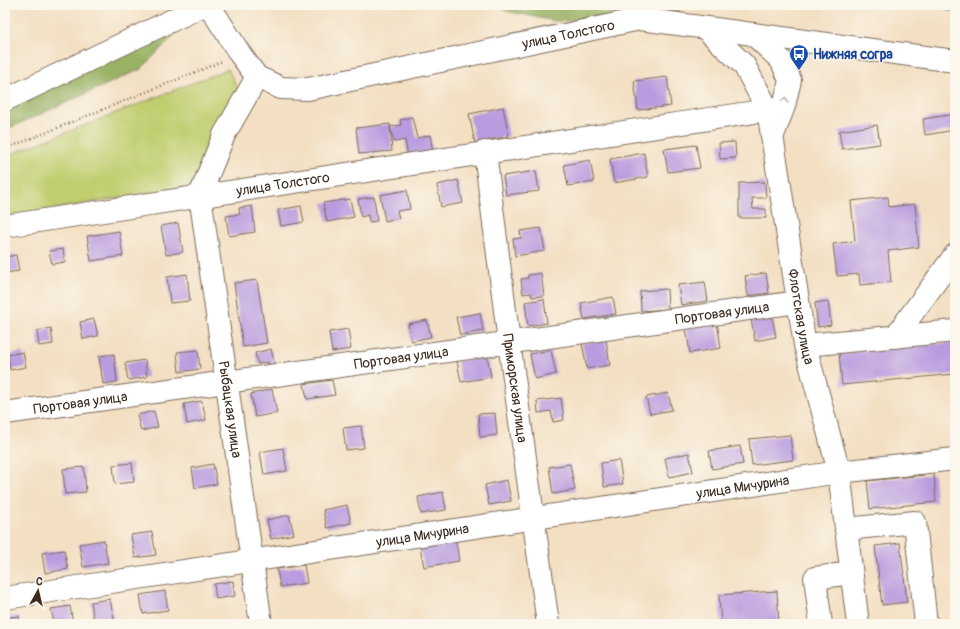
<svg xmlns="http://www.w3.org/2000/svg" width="960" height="629" font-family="Pangolin,sans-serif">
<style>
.green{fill:#c1ce70;stroke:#7e7c47}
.forest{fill:#98b162;stroke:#6a6e40}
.building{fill:#b99cdf}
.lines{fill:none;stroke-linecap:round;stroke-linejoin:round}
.minor-casing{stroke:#7b6957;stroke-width:24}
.path{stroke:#7b6957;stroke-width:2.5;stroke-dasharray:1 3;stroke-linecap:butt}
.minor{stroke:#fff;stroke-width:22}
.oneway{stroke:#a79f9a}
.labels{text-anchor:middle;stroke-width:3;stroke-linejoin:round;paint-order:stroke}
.street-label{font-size:14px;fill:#3b2a1e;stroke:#fbf7ec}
.transit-label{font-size:14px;font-weight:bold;fill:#164399;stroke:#fbf7ec;text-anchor:start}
</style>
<rect width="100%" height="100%" fill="#fbf7ec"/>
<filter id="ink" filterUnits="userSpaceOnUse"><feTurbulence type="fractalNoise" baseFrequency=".025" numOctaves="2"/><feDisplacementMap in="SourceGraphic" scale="8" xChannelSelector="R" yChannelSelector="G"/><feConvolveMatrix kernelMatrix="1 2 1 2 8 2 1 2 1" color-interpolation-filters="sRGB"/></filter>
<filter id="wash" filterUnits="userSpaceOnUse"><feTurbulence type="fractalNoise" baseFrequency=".012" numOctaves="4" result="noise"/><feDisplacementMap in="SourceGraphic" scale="16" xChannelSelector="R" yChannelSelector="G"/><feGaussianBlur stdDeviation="0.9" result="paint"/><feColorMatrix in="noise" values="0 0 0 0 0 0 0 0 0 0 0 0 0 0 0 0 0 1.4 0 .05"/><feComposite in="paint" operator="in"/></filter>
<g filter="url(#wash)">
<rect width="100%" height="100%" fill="#f3dfc2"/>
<!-- green -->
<polygon class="green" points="228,69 239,91 191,186 5,217 5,158 11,154"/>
<!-- forest -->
<g class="forest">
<polygon points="497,5 676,5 682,16 555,21 506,11"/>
<polygon points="176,18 178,31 141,69 5,130 5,89"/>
</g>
<g id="blocks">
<!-- building -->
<g class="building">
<polygon points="939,5 955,5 955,11 938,8"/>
<polygon points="667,77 671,106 638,110 634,81"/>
<polygon points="503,107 509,136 475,143 469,114"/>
<polygon points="955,114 955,130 925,135 923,119"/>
<polygon points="412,117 417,138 430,135 433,152 408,157 405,140 394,142 390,127 401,125 400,120"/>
<polygon points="390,124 392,151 359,154 356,128"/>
<polygon points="877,125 880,144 842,149 839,131"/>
<polygon points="735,142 736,158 720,159 719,143"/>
<polygon points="696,145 700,168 668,172 664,149"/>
<polygon points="644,153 648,177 614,183 610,159"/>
<polygon points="590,160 594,182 568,186 564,165"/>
<polygon points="536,171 539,191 506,195 503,176"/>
<polygon points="458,180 463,203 441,207 437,185"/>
<polygon points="765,182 766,198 752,198 753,209 766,209 766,218 739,218 739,183"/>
<polygon points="407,190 410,209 397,211 399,218 385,221 380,195"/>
<polygon points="374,197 377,221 369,222 368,215 361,217 358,199"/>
<polygon points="888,197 889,207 915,204 919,247 888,251 891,282 860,285 859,274 837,276 833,244 855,241 851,201"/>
<polygon points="350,199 354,217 327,222 323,203"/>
<polygon points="252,206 255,232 229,236 226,216 240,214 239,208"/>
<polygon points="301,206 304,222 281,226 278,210"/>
<polygon points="178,223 183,252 166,255 161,226"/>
<polygon points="541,228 545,251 515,256 513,239 521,238 520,231"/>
<polygon points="119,231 123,256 91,261 87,236"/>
<polygon points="63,249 65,262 52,264 49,251"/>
<polygon points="16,255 19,271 5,273 5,257"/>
<polygon points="541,273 544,296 532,297 531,293 523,294 521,279 528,278 528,275"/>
<polygon points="766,273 769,293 748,296 745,276"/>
<polygon points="187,274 190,301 170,303 167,277"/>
<polygon points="257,280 267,343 243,347 234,283"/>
<polygon points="705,282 708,301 681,305 678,285"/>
<polygon points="667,289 668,309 641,311 640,291"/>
<polygon points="613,297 616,314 584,319 581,303"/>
<polygon points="544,299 547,323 528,326 525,302"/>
<polygon points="828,301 831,325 818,327 815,303"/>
<polygon points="480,313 483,331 460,335 456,317"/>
<polygon points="772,316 776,337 755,341 751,319"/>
<polygon points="94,319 98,336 83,339 80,322"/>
<polygon points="427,320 431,337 411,341 408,324"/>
<polygon points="717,322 721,348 690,353 686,328"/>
<polygon points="51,328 53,344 39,346 37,331"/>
<polygon points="348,329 351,349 332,352 329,332"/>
<polygon points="606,340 610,365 587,369 582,343"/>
<polygon points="955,342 955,374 842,385 839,353"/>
<polygon points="271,349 275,366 269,367 268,362 258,364 255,353"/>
<polygon points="198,350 200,369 179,372 177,352"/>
<polygon points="551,350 556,374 535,379 530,354"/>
<polygon points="23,352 26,367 10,370 8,355"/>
<polygon points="114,354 117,382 103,384 99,356"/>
<polygon points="487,356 491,377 461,382 457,361"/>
<polygon points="145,360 147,377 128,380 125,363"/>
<polygon points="332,380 335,395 307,399 304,384"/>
<polygon points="272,389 277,413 255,417 251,394"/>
<polygon points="668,393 672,410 650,414 646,397"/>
<polygon points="561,398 564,420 553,422 551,411 538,413 537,401"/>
<polygon points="202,401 206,420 187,424 184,404"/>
<polygon points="154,411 158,427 141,431 137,415"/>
<polygon points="495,413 497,435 480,437 478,414"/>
<polygon points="361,426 364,448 346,450 343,428"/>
<polygon points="790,435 793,460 752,465 749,439"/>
<polygon points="740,446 743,464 712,469 709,451"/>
<polygon points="283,448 287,471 264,475 260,452"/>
<polygon points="689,453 693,472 669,477 665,458"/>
<polygon points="619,460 623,484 604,487 601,463"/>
<polygon points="132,463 134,482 115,484 113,465"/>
<polygon points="213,464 217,484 195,488 192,468"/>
<polygon points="570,464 575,490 553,494 549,467"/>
<polygon points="84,467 86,492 65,494 63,469"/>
<polygon points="934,474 936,502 870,509 867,481"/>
<polygon points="507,480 511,501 489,505 485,485"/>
<polygon points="443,492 446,510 421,514 418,497"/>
<polygon points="347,505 351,523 327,528 323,510"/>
<polygon points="289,515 294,534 271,539 267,520"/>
<polygon points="152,532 156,555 135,558 131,535"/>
<polygon points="104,540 108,563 83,567 79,544"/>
<polygon points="456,541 459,561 424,567 420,547"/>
<polygon points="900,543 907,602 882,605 875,546"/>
<polygon points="64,550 68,569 45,573 42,553"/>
<polygon points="304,565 307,583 280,587 277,569"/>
<polygon points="233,581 235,596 216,599 214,584"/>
<polygon points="165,591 168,610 143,614 140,595"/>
<polygon points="777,591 779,624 721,624 719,595"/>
<polygon points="110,599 114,619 94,623 91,602"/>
<polygon points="70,606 73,624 54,624 51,609"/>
<polygon points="19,616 20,624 5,624 5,618"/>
</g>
</g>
</g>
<g filter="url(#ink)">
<use href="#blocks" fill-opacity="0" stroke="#7b6957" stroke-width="1"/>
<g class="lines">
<!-- minor casing -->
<g class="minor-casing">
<g id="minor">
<path id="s1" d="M209 5 240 54 257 77 281 88 308 89 640 19 955 61"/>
<path id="s2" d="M705 28 744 65 768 110 805 345 839 472 858 624"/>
<polyline points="753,34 781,60 790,80 784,106 773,135"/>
<path id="s3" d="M257 77 224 135 200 195 261 624"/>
<polyline points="5,100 204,5"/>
<path id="s4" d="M485 152 509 342 548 624"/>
<path id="s5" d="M5 226 768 110"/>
<polyline points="895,337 955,255"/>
<polyline points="805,345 955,331"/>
<path id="s6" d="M5 413 798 302"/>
<polyline points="846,529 915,522 926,624"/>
<path id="s7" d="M5 598 839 472 955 459"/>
<polyline points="821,624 815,578 851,573"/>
</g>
</g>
<!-- path -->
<polyline class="path" points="5,149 223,61"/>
<!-- minor -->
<use href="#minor" class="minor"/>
</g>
<!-- one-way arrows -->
<defs><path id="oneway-chevron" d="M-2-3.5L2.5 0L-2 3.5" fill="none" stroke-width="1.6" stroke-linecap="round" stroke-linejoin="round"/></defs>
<use class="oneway" href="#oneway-chevron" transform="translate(785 100) rotate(-76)"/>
</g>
<!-- icons -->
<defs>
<g id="bus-pin" transform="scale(1)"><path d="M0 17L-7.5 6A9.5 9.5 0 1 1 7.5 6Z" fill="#1a4fb4" stroke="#fbf7ec"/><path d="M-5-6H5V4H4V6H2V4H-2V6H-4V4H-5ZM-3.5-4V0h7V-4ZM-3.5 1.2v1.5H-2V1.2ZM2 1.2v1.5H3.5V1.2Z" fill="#fff"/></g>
</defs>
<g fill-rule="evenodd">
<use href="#bus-pin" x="799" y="54"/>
</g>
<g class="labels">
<!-- street labels -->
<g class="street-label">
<text dy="5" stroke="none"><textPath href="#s1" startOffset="406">улица Толстого</textPath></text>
<text dy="5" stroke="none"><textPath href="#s5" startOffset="281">улица Толстого</textPath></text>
<text dy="5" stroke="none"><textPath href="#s6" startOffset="724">Портовая улица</textPath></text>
<text dy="5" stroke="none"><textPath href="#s2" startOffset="314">Флотская улица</textPath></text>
<text dy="5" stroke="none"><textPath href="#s6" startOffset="400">Портовая улица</textPath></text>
<text dy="5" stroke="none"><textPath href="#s4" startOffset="238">Приморская улица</textPath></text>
<text dy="5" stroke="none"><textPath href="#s6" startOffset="76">Портовая улица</textPath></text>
<text dy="5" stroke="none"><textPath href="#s3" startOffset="348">Рыбацкая улица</textPath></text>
<text dy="5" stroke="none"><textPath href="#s7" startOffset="746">улица Мичурина</textPath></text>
<text dy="5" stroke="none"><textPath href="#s7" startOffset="422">улица Мичурина</textPath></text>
</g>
<!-- transit labels -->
<g class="transit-label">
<text x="813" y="59">Нижняя согра</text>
</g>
</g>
<!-- margin -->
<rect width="960" height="629" fill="none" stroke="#fbf7ec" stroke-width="20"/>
<!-- north arrow -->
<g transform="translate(38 591) rotate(8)" stroke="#fbf7ec" stroke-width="3" paint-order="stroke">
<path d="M0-3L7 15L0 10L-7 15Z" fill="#3b2a1e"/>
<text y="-6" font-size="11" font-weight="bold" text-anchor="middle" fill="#3b2a1e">С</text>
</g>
</svg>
